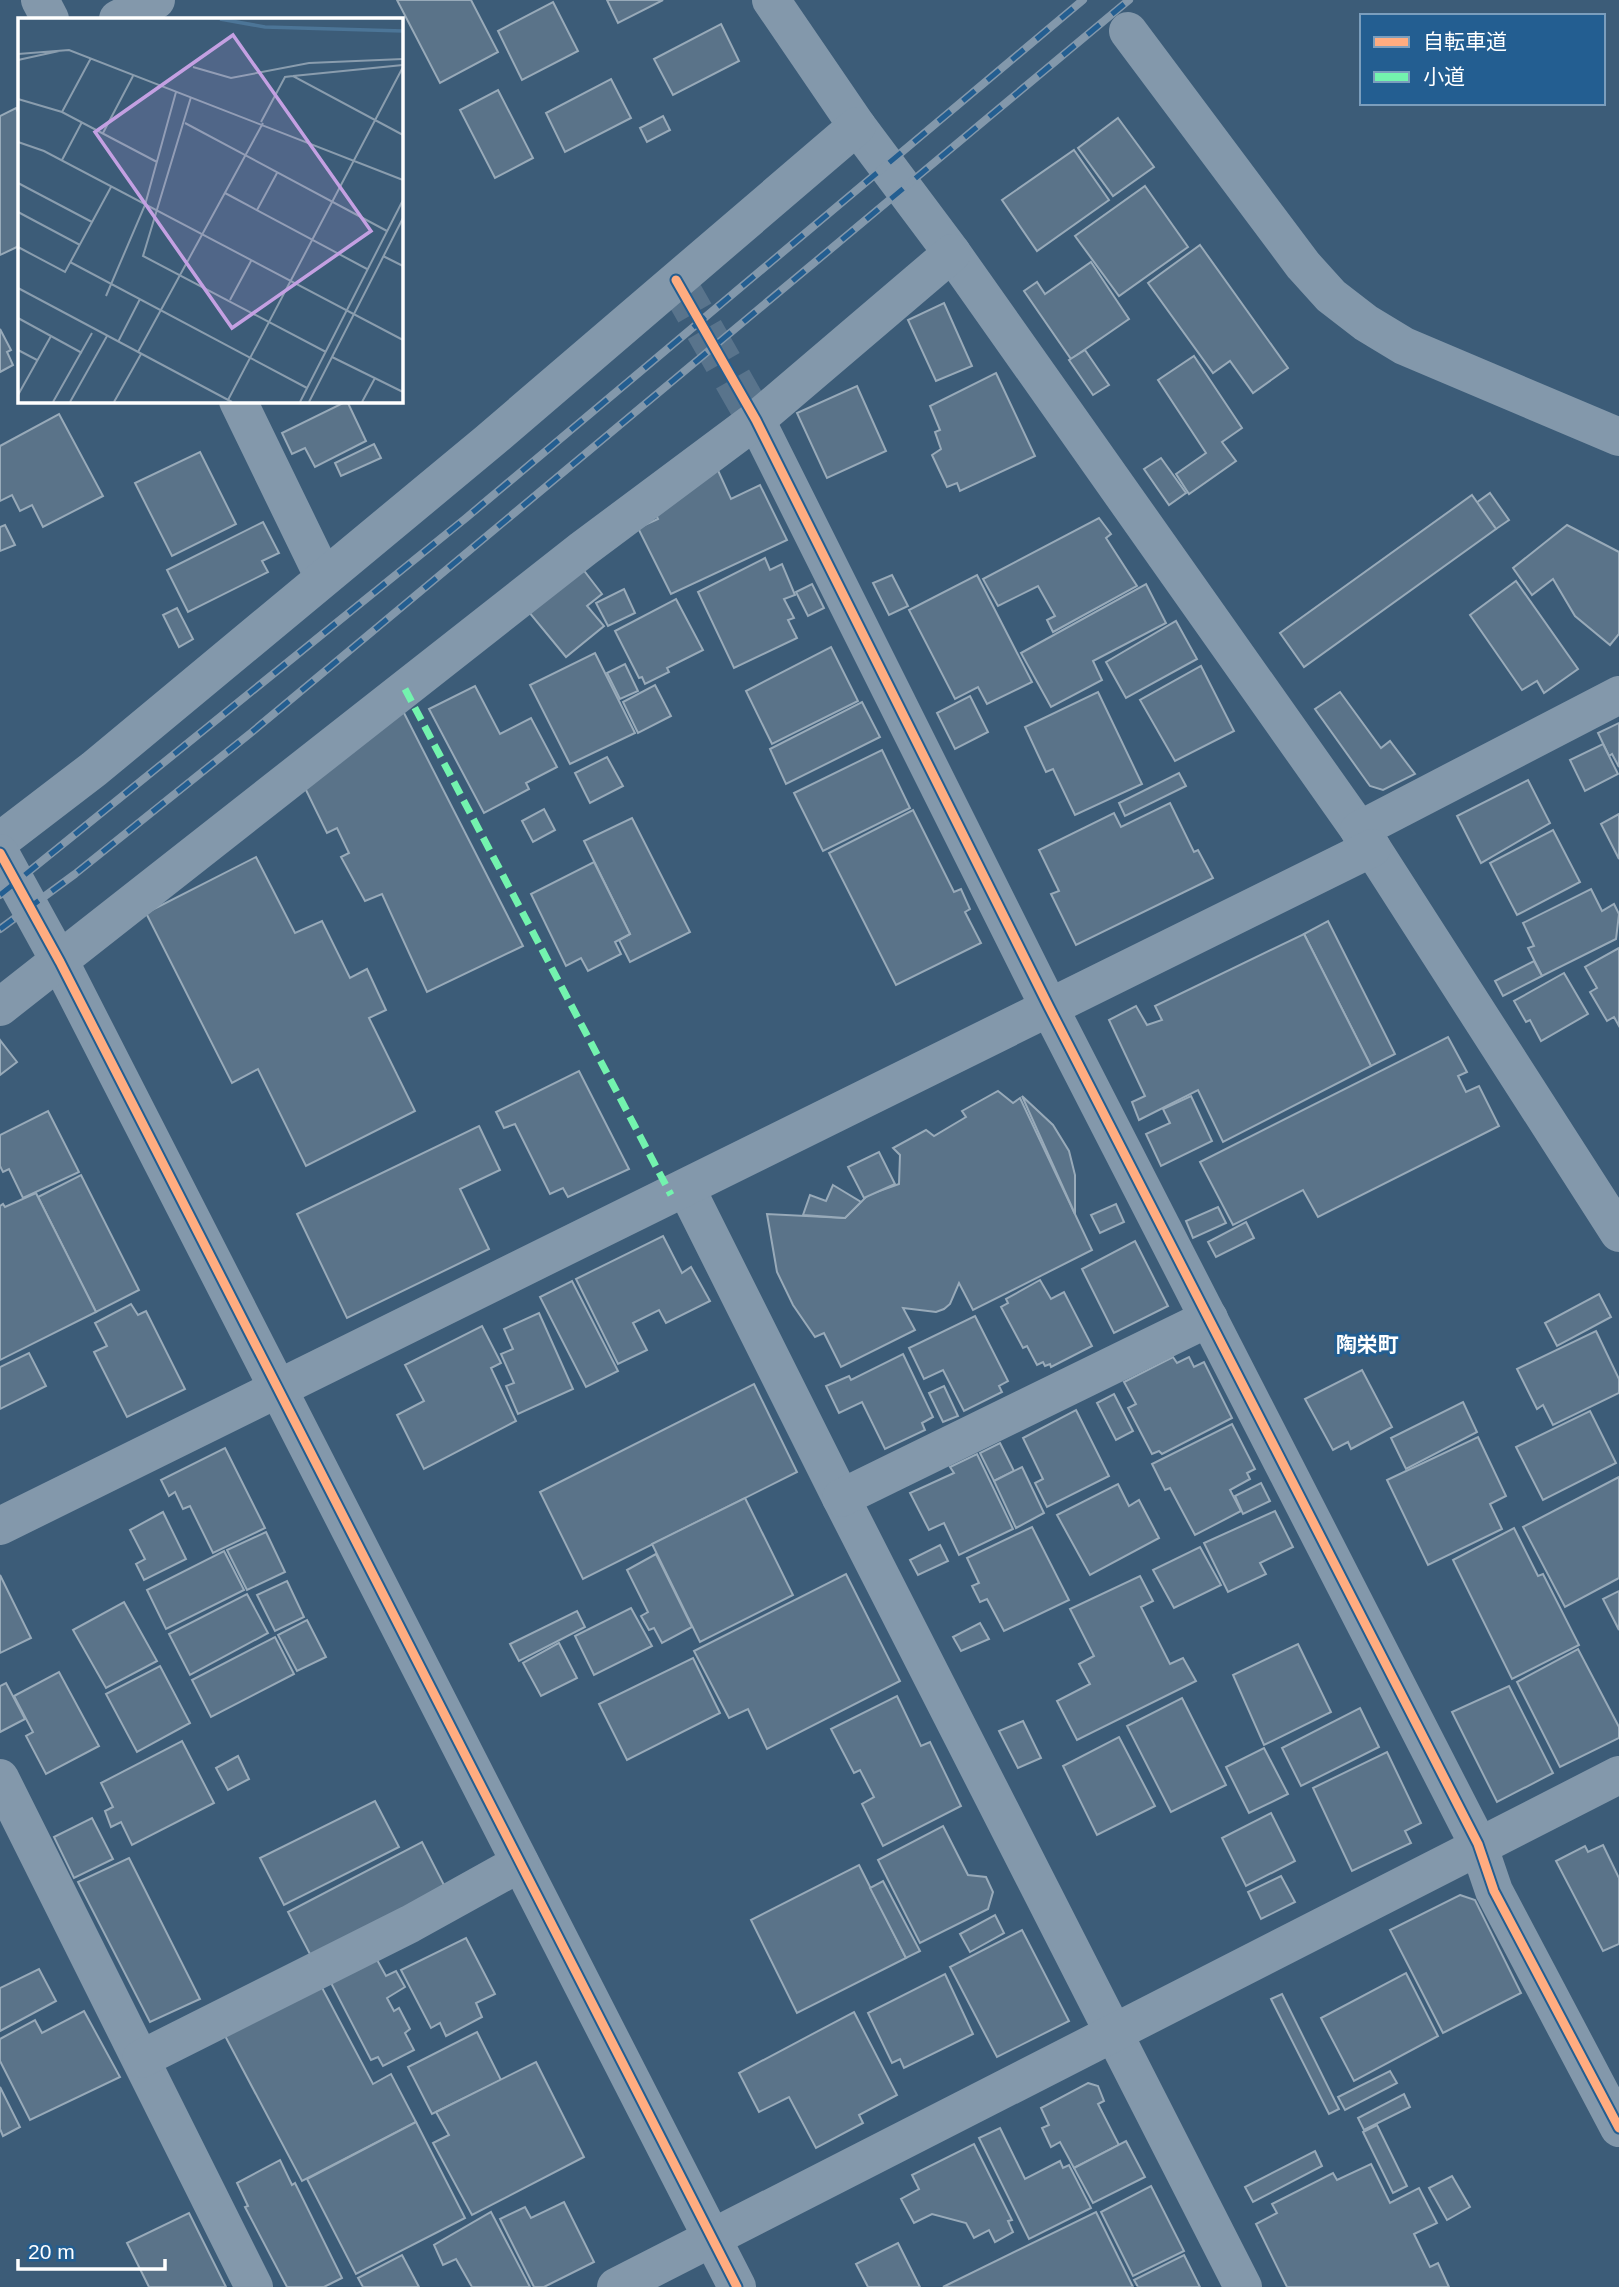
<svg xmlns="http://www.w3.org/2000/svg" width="1619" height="2287" font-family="Arial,'Noto Sans JP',sans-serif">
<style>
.building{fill:#5a7389;stroke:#98aab9;stroke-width:2}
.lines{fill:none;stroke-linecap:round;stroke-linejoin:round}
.minor-tunnel{stroke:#59748c;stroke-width:38;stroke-dasharray:38 19;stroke-linecap:butt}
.minor{stroke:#8398ab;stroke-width:38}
.rail-casing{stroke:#8398ab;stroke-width:8}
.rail{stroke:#235e91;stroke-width:5;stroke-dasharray:16;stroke-linecap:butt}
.quiet{stroke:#73f3ae;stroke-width:7;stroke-dasharray:14 7;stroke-linecap:butt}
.cycleway-casing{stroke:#235e91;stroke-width:13}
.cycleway{stroke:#ffac80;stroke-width:9}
.labels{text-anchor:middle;stroke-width:6;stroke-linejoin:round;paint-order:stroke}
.neighbourhood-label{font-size:21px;font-weight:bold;fill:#fff;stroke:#235e91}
.inset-river{fill:none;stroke:#4c7597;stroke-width:3.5}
.inset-road{fill:none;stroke:#8a9dae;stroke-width:2}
.view{fill:#c4a0e2;fill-opacity:0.15;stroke:#c4a0e2;stroke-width:3.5}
.inset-edge{fill:none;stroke:#fff;stroke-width:3.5}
</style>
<rect width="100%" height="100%" fill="#3c5c78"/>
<!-- building -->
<g class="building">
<polygon points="397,0 471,0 498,52 440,83"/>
<polygon points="607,0 663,0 618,23"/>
<polygon points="553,2 578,51 522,80 498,31"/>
<polygon points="721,24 739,61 673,95 654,59"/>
<polygon points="611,79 631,118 565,152 546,113"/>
<polygon points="498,90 533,158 495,178 460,110"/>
<polygon points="16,108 19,114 19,246 0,255 0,116"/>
<polygon points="663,116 670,130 647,142 640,128"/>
<polygon points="1118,118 1154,167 1113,196 1078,148"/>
<polygon points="1074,150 1109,200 1037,251 1002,200"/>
<polygon points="1145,186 1188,247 1119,296 1075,236"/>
<polygon points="1200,245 1288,368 1253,393 1230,361 1213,373 1148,283"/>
<polygon points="1091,262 1129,319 1071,359 1024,291 1037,282 1045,294"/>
<polygon points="944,303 972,366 936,381 908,320"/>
<polygon points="0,329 11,350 7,352 13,365 0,372"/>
<polygon points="1085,350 1109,385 1093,395 1069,360"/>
<polygon points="1194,356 1242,428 1222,442 1236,461 1189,494 1176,474 1206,453 1158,380"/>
<polygon points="996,373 1035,456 960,491 957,483 947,487 932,455 941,449 935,432 940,430 930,406"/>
<polygon points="857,386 886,451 827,478 797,413"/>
<polygon points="347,401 366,441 315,467 305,448 292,454 282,433"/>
<polygon points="59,414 103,496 43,527 32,505 20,511 12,495 0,501 0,446"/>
<polygon points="374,444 381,458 341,476 335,463"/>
<polygon points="200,452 236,524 172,556 135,483"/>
<polygon points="1161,458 1186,493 1169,505 1144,469"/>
<polygon points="716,466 731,499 760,485 787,540 671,594 638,528 658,519 655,513"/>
<polygon points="1490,493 1509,520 1496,529 1476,503"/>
<polygon points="1472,495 1496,529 1304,667 1280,633"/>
<polygon points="1099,518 1111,534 1106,538 1137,586 1053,632 1047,620 1055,616 1038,586 998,606 983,579"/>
<polygon points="263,522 279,553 262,561 268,572 188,612 167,570"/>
<polygon points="5,525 15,545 0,551 0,527"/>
<polygon points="1567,525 1619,552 1619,634 1610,645 1575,616 1553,579 1532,595 1513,568"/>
<polygon points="765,558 770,570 782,564 795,595 784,599 794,618 788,620 797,638 734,668 698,592"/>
<polygon points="582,568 602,594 587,606 604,626 566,657 528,611"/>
<polygon points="892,575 908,606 889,615 873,583"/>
<polygon points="977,575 1032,682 987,704 978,687 955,699 909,610"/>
<polygon points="1516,581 1578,669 1544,693 1537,681 1522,690 1470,615"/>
<polygon points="812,584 824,608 808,616 796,592"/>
<polygon points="1146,584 1166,623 1093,661 1102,680 1051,707 1021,653"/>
<polygon points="624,589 635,613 608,626 596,603"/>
<polygon points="676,599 703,650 667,668 669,672 645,684 642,677 639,678 615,631"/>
<polygon points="177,608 193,639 179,647 163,615"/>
<polygon points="1176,621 1197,659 1126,698 1106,662"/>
<polygon points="831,647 858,701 772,744 746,691"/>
<polygon points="595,653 635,733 570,764 530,685"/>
<polygon points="625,664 638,691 620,699 607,673"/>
<polygon points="1201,666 1234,731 1175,761 1140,700"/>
<polygon points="655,685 671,716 638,733 623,702"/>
<polygon points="475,686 500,734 531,718 557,767 526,783 529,789 484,813 429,709"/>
<polygon points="1098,692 1142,784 1075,815 1053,769 1046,772 1025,727"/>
<polygon points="1340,692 1381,748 1390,741 1415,774 1383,790 1370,786 1315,709"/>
<polygon points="970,696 988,732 955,749 937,713"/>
<polygon points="862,702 880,737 786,784 770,749"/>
<polygon points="403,711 523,946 427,992 382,894 365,901 341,857 349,853 337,828 327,833 305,788"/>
<polygon points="1619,723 1619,767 1612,754 1609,756 1598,733"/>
<polygon points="1603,744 1618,774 1585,791 1570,760"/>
<polygon points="882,750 910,808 823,851 794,793"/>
<polygon points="607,757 623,786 590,803 575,773"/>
<polygon points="1179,773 1186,786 1125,816 1119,803"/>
<polygon points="1528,780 1550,823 1481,863 1457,816"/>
<polygon points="1170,803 1194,852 1198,850 1213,878 1076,945 1051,894 1059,891 1039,850 1114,813 1121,827"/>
<polygon points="544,809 555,830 533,842 522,821"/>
<polygon points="913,810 954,892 961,889 970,909 965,912 981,943 896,985 829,853"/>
<polygon points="1619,814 1619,859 1601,824"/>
<polygon points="632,818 690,932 630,962 619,940 630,934 584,841"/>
<polygon points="1553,830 1580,882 1517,915 1490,863"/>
<polygon points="256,857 295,933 322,921 350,978 367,969 386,1010 369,1018 415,1111 306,1166 258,1069 232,1083 146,913"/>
<polygon points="594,862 630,934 615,942 621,954 588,971 581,958 566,966 531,894"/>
<polygon points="1591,889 1602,911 1614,904 1619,914 1616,939 1542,976 1528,948 1534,946 1523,923"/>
<polygon points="1328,921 1395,1054 1371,1066 1304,934"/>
<polygon points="1304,934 1371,1066 1223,1142 1198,1090 1139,1120 1132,1102 1145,1096 1109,1020 1136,1006 1147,1025 1162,1020 1155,1006"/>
<polygon points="1619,948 1619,1026 1614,1017 1607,1021 1590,992 1597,988 1585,967"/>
<polygon points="1534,961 1542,976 1503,996 1495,981"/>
<polygon points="1564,973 1588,1014 1541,1041 1530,1020 1526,1022 1514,1001"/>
<polygon points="1448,1037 1467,1072 1458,1076 1466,1092 1479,1086 1499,1126 1318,1217 1303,1190 1233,1225 1200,1162"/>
<polygon points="0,1040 17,1062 0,1075"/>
<polygon points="579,1071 629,1169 568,1197 563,1188 550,1194 515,1124 504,1128 496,1112"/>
<polygon points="998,1091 1013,1103 1020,1098 1092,1250 973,1310 959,1283 950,1304 944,1309 936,1312 903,1308 915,1330 841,1367 824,1333 815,1337 793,1305 777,1272 767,1214 845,1218 868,1195 899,1184 900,1155 893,1148 926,1130 934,1136 966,1117 962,1111"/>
<polygon points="1022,1096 1053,1125 1069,1151 1075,1175 1075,1214"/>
<polygon points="1191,1096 1212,1141 1161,1166 1146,1134 1170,1123 1163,1109"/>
<polygon points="48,1111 79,1172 23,1198 9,1169 3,1172 0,1166 0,1135"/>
<polygon points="479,1126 500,1170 460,1189 489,1249 347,1318 297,1214"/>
<polygon points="879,1152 895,1184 864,1198 848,1167"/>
<polygon points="81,1175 139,1290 96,1312 38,1197"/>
<polygon points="833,1185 861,1202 845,1218 803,1215 810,1195 826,1201"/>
<polygon points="36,1193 96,1312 0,1360 0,1206 3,1204 5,1207"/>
<polygon points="1116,1204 1124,1222 1100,1233 1091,1215"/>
<polygon points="1218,1207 1226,1223 1193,1238 1186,1221"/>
<polygon points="1246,1222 1254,1238 1216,1257 1208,1242"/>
<polygon points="663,1236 682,1273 691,1267 710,1301 666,1323 659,1310 633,1323 647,1350 618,1364 576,1279"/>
<polygon points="1135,1241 1168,1306 1114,1333 1082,1269"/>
<polygon points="1040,1280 1051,1299 1064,1292 1092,1346 1051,1367 1050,1364 1045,1366 1043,1362 1037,1365 1027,1346 1023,1348 1001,1307 1008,1303 1006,1299"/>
<polygon points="572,1281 618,1371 586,1387 540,1297"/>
<polygon points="1599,1294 1611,1317 1557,1346 1545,1323"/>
<polygon points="131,1304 138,1315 146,1311 185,1389 127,1417 94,1352 107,1346 95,1323"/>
<polygon points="539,1313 573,1389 518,1414 506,1386 514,1383 501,1354 513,1349 504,1329"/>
<polygon points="975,1316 1008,1381 999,1386 1002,1392 964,1411 943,1370 924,1379 909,1348"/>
<polygon points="482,1326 501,1363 491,1368 516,1421 424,1469 397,1415 424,1401 405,1365"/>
<polygon points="1596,1331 1619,1379 1619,1393 1553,1425 1543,1405 1537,1409 1517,1369"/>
<polygon points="29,1353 46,1386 0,1409 0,1367"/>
<polygon points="903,1354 933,1417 922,1423 925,1430 885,1449 862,1402 839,1413 826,1386 849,1376 851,1380"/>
<polygon points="1173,1357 1177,1363 1189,1357 1194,1367 1204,1362 1232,1418 1162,1454 1159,1451 1152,1454 1128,1408 1136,1404 1124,1382"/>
<polygon points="1362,1370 1392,1427 1351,1449 1348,1442 1333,1450 1305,1399"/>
<polygon points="754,1384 797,1472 583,1579 540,1492"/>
<polygon points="944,1386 958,1416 943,1422 929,1393"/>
<polygon points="1114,1394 1133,1431 1116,1440 1097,1403"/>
<polygon points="1463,1402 1477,1432 1406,1469 1391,1438"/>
<polygon points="1076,1410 1109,1476 1047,1507 1035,1483 1043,1479 1023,1438"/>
<polygon points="1590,1411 1616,1463 1543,1500 1516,1447"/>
<polygon points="1232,1424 1255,1469 1247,1473 1250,1479 1230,1490 1241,1511 1195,1535 1170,1488 1165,1490 1152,1464"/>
<polygon points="1478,1437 1506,1496 1490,1504 1502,1529 1428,1565 1387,1480"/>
<polygon points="1000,1443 1014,1471 994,1481 980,1453"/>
<polygon points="225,1448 265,1528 213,1553 190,1506 183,1509 175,1492 169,1496 161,1480"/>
<polygon points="977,1454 1013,1529 959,1555 944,1523 929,1530 910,1493 954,1473 950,1467"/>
<polygon points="1022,1467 1044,1513 1016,1528 994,1481"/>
<polygon points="1619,1477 1619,1578 1565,1607 1523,1527"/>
<polygon points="1261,1483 1270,1501 1243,1514 1235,1496"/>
<polygon points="1118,1484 1129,1506 1139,1500 1159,1538 1090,1575 1057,1515"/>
<polygon points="745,1498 793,1595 700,1642 652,1544"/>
<polygon points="1275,1511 1293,1547 1260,1563 1266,1574 1228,1592 1204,1543"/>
<polygon points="163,1512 186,1559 144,1580 136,1564 145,1559 130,1530"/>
<polygon points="1032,1527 1069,1600 1004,1631 987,1599 980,1602 972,1586 979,1583 967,1558"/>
<polygon points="1514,1528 1538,1576 1543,1574 1579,1645 1512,1679 1453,1560"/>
<polygon points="266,1532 285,1572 247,1590 227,1550"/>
<polygon points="940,1545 948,1561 918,1575 910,1560"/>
<polygon points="1200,1547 1221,1585 1174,1608 1153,1570"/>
<polygon points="224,1551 244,1590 166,1629 147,1590"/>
<polygon points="656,1554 692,1627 662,1643 654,1628 649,1630 641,1616 648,1612 627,1570"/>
<polygon points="846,1574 900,1681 767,1749 748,1709 729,1718 694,1651"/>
<polygon points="0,1575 31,1638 0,1653"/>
<polygon points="1140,1576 1153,1601 1141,1607 1170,1664 1183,1658 1196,1681 1077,1740 1057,1701 1090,1684 1079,1664 1094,1656 1070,1609"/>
<polygon points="287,1581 304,1617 275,1631 257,1595"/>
<polygon points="1619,1591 1619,1630 1603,1599"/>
<polygon points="247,1594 268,1633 190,1675 169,1634"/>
<polygon points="124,1602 157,1661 106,1688 73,1630"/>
<polygon points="631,1608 652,1646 594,1675 575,1636"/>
<polygon points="577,1611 585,1627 519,1661 510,1644"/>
<polygon points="307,1620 326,1657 297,1671 278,1635"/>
<polygon points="980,1623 989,1639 961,1651 953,1637"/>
<polygon points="275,1637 294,1674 211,1717 192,1680"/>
<polygon points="559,1643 577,1678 541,1696 523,1663"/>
<polygon points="1298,1644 1331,1712 1264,1745 1233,1675"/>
<polygon points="1578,1649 1619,1727 1619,1738 1560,1767 1517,1682"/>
<polygon points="693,1658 720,1713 627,1760 599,1704"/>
<polygon points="160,1666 190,1723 137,1752 106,1694"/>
<polygon points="59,1672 99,1746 46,1774 26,1736 33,1732 14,1696"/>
<polygon points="6,1683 25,1719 0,1732 0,1686"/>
<polygon points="1509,1686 1553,1773 1497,1802 1452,1712"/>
<polygon points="897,1696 921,1746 930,1742 961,1806 883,1846 862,1804 874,1797 860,1770 854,1773 831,1729"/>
<polygon points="1182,1698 1226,1785 1171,1812 1127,1726"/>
<polygon points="1360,1708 1379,1747 1301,1786 1282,1748"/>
<polygon points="1023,1721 1041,1758 1018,1768 999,1731"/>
<polygon points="1119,1737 1155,1806 1097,1835 1063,1766"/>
<polygon points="182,1741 214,1803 132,1845 121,1822 111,1827 105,1811 113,1807 101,1783"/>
<polygon points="1264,1748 1288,1794 1249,1813 1226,1767"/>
<polygon points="1387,1752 1421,1823 1405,1831 1411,1843 1352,1871 1313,1788"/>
<polygon points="238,1756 249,1779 228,1790 216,1768"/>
<polygon points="375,1801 399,1847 284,1905 260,1858"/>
<polygon points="1271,1813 1295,1861 1246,1886 1222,1838"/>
<polygon points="92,1818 113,1859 74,1878 54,1837"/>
<polygon points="943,1826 968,1875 986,1877 993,1892 988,1909 920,1943 878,1860"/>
<polygon points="422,1842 446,1889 311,1956 288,1912"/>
<polygon points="1603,1845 1619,1878 1619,1944 1603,1951 1556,1861 1585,1846 1588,1852"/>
<polygon points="129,1858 200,1999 150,2022 78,1882"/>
<polygon points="859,1865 906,1958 797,2013 751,1920"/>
<polygon points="1281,1876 1295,1902 1261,1919 1248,1892"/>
<polygon points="883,1881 920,1951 906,1958 870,1888"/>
<polygon points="1460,1895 1475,1900 1521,1993 1443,2033 1390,1930"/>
<polygon points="995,1915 1004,1933 970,1952 960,1934"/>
<polygon points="1022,1930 1069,2021 997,2057 950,1967"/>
<polygon points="466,1938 495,1994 476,2003 482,2017 446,2036 440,2023 431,2028 401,1970"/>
<polygon points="376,1958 386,1976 396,1971 405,1987 387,1998 394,2011 399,2008 410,2029 405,2033 414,2050 383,2066 378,2057 371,2060 330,1981"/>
<polygon points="39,1969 56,2001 0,2031 0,1988"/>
<polygon points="1406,1973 1438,2036 1354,2081 1321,2018"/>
<polygon points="945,1974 973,2034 904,2068 900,2059 892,2063 868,2013"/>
<polygon points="319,1982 373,2084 391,2074 416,2122 302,2181 223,2032"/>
<polygon points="1282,1994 1339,2109 1329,2114 1271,1999"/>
<polygon points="84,2011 120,2077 30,2120 0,2061 0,2039 35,2020 42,2033"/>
<polygon points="854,2012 897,2095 859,2115 863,2123 816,2148 789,2097 759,2112 739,2073"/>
<polygon points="477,2032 501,2080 432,2114 408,2067"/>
<polygon points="536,2062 584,2157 472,2215 433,2143 449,2135 436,2112"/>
<polygon points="1390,2071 1397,2083 1345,2110 1338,2097"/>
<polygon points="1088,2083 1098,2086 1104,2101 1098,2104 1119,2145 1074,2168 1060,2142 1051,2147 1042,2128 1049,2125 1041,2108"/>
<polygon points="0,2087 20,2127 3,2136 0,2129"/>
<polygon points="1404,2094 1410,2107 1364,2130 1358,2118"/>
<polygon points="416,2122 465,2218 356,2274 307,2179"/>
<polygon points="1377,2125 1407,2186 1393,2193 1363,2132"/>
<polygon points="1000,2128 1025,2179 1060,2161 1063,2168 1069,2165 1091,2208 1029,2239 979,2138"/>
<polygon points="1126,2141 1145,2177 1093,2203 1074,2168"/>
<polygon points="974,2144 1012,2220 1008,2221 1013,2232 995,2242 989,2230 974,2238 966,2223 932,2214 914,2223 901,2199 919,2189 912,2175"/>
<polygon points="1315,2151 1322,2166 1253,2202 1245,2187"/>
<polygon points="280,2160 292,2185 295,2183 342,2278 324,2287 287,2287 245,2207 248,2206 237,2183"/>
<polygon points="1371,2164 1390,2203 1419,2188 1437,2223 1414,2234 1430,2267 1438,2263 1449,2287 1287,2287 1256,2224 1277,2213 1272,2204 1333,2173 1337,2180"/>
<polygon points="1452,2176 1470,2207 1447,2220 1429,2188"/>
<polygon points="1151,2186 1184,2251 1133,2276 1101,2212"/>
<polygon points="564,2202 594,2262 544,2287 534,2287 500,2219 525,2207 531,2218"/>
<polygon points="491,2212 530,2287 472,2287 456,2259 443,2265 434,2245"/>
<polygon points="1096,2212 1133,2287 943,2287"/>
<polygon points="189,2213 226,2287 149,2287 127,2243"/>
<polygon points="898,2243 920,2287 868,2287 856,2264"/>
<polygon points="402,2255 419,2287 363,2287 358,2278"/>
<polygon points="1184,2255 1200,2287 1138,2287 1134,2280"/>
</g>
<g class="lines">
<!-- minor-tunnel -->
<polyline class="minor-tunnel" points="676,280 756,420"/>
<!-- minor -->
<g class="minor">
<polyline points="40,0 50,19"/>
<polyline points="771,0 857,126 952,253 1372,848 1619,1233"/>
<polyline points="118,19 156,0"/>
<polyline points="1128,31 1303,265 1331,296 1366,323 1404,346 1619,437"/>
<polyline points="238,401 323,576"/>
<polyline points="756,420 1049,1007 1478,1844 1494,1891 1619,2128"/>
<polyline points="1359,830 1619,695"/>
<polyline points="0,841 94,769 488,442 857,126"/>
<polyline points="0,853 60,962 737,2287"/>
<polyline points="0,1007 583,549 756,420 952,253"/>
<polyline points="686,1188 841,1498 1243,2287"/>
<polyline points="841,1498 1209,1318"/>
<polyline points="0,1526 1372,848"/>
<polyline points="0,1778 254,2287"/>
<polyline points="141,2059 410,1924 520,1863"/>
<polyline points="616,2287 1619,1775"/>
</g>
<!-- rail casing -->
<g class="rail-casing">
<g id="rail">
<polyline points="0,895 466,518 1083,0"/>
<polyline points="0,929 75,874 252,732 1129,0"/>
</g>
</g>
<!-- rail -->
<use href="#rail" class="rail"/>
<!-- quiet -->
<polyline class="quiet" points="405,689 671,1195"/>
<!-- cycleway casing -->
<g class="cycleway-casing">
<g id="cycleway">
<polyline points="676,280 756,420 1049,1007 1478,1844 1494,1891 1619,2128"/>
<polyline points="0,853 60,962 737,2287"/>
</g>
</g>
<!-- cycleway -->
<use href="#cycleway" class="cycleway"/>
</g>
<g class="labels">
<!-- neighbourhood labels -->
<g class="neighbourhood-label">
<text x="1367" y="1352">陶栄町</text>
</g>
</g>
<!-- overview -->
<g transform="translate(18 18)">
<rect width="385" height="385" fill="#3c5c78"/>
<path class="inset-river" d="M202 1 247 9 385 13"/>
<path class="inset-road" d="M0 36 51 32 385 162M0 42 41 33M175 49 213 60 291 45 385 41M275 58 385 47M173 79 125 238 308 334M0 81 44 94 139 144M44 94 73 40M243 104 267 59 275 58 385 117M167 105 369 213M85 115 115 58M0 124 26 133 385 322M44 142 64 104M0 165 74 204M207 175 349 251M239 192 259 155M0 194 62 227M0 229 47 254 93 169M365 238 385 248M52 244 289 370M0 270 214 384M88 278 127 187 158 74M212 282 233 243M0 300 64 335M100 324 122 281M0 332 19 342M120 334 245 105M314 339 385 374M0 377 33 318M210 382 385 49M35 384 74 315M52 384 89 318M96 384 123 336M282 384 385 182M291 384 385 200M344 384 357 360"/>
<path class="view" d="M215 17 353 213 214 310 77 114Z"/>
<rect width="385" height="385" class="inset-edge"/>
</g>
<!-- legend -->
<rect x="1360" y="14" width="245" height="91" fill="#235e91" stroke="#7b9ebd" stroke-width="2"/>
<rect x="1374" y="37" width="35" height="10" fill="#ffac80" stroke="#7b9ebd" stroke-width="2"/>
<text x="1423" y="49" font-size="21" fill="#ffffff">自転車道</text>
<rect x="1374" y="72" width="35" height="10" fill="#73f3ae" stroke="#7b9ebd" stroke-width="2"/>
<text x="1423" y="84" font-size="21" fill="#ffffff">小道</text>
<!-- scale -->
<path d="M18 2259v10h147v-10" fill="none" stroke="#ffffff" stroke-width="3.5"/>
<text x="28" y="2259" font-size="21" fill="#ffffff" stroke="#235e91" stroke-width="5" paint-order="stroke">20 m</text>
</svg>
